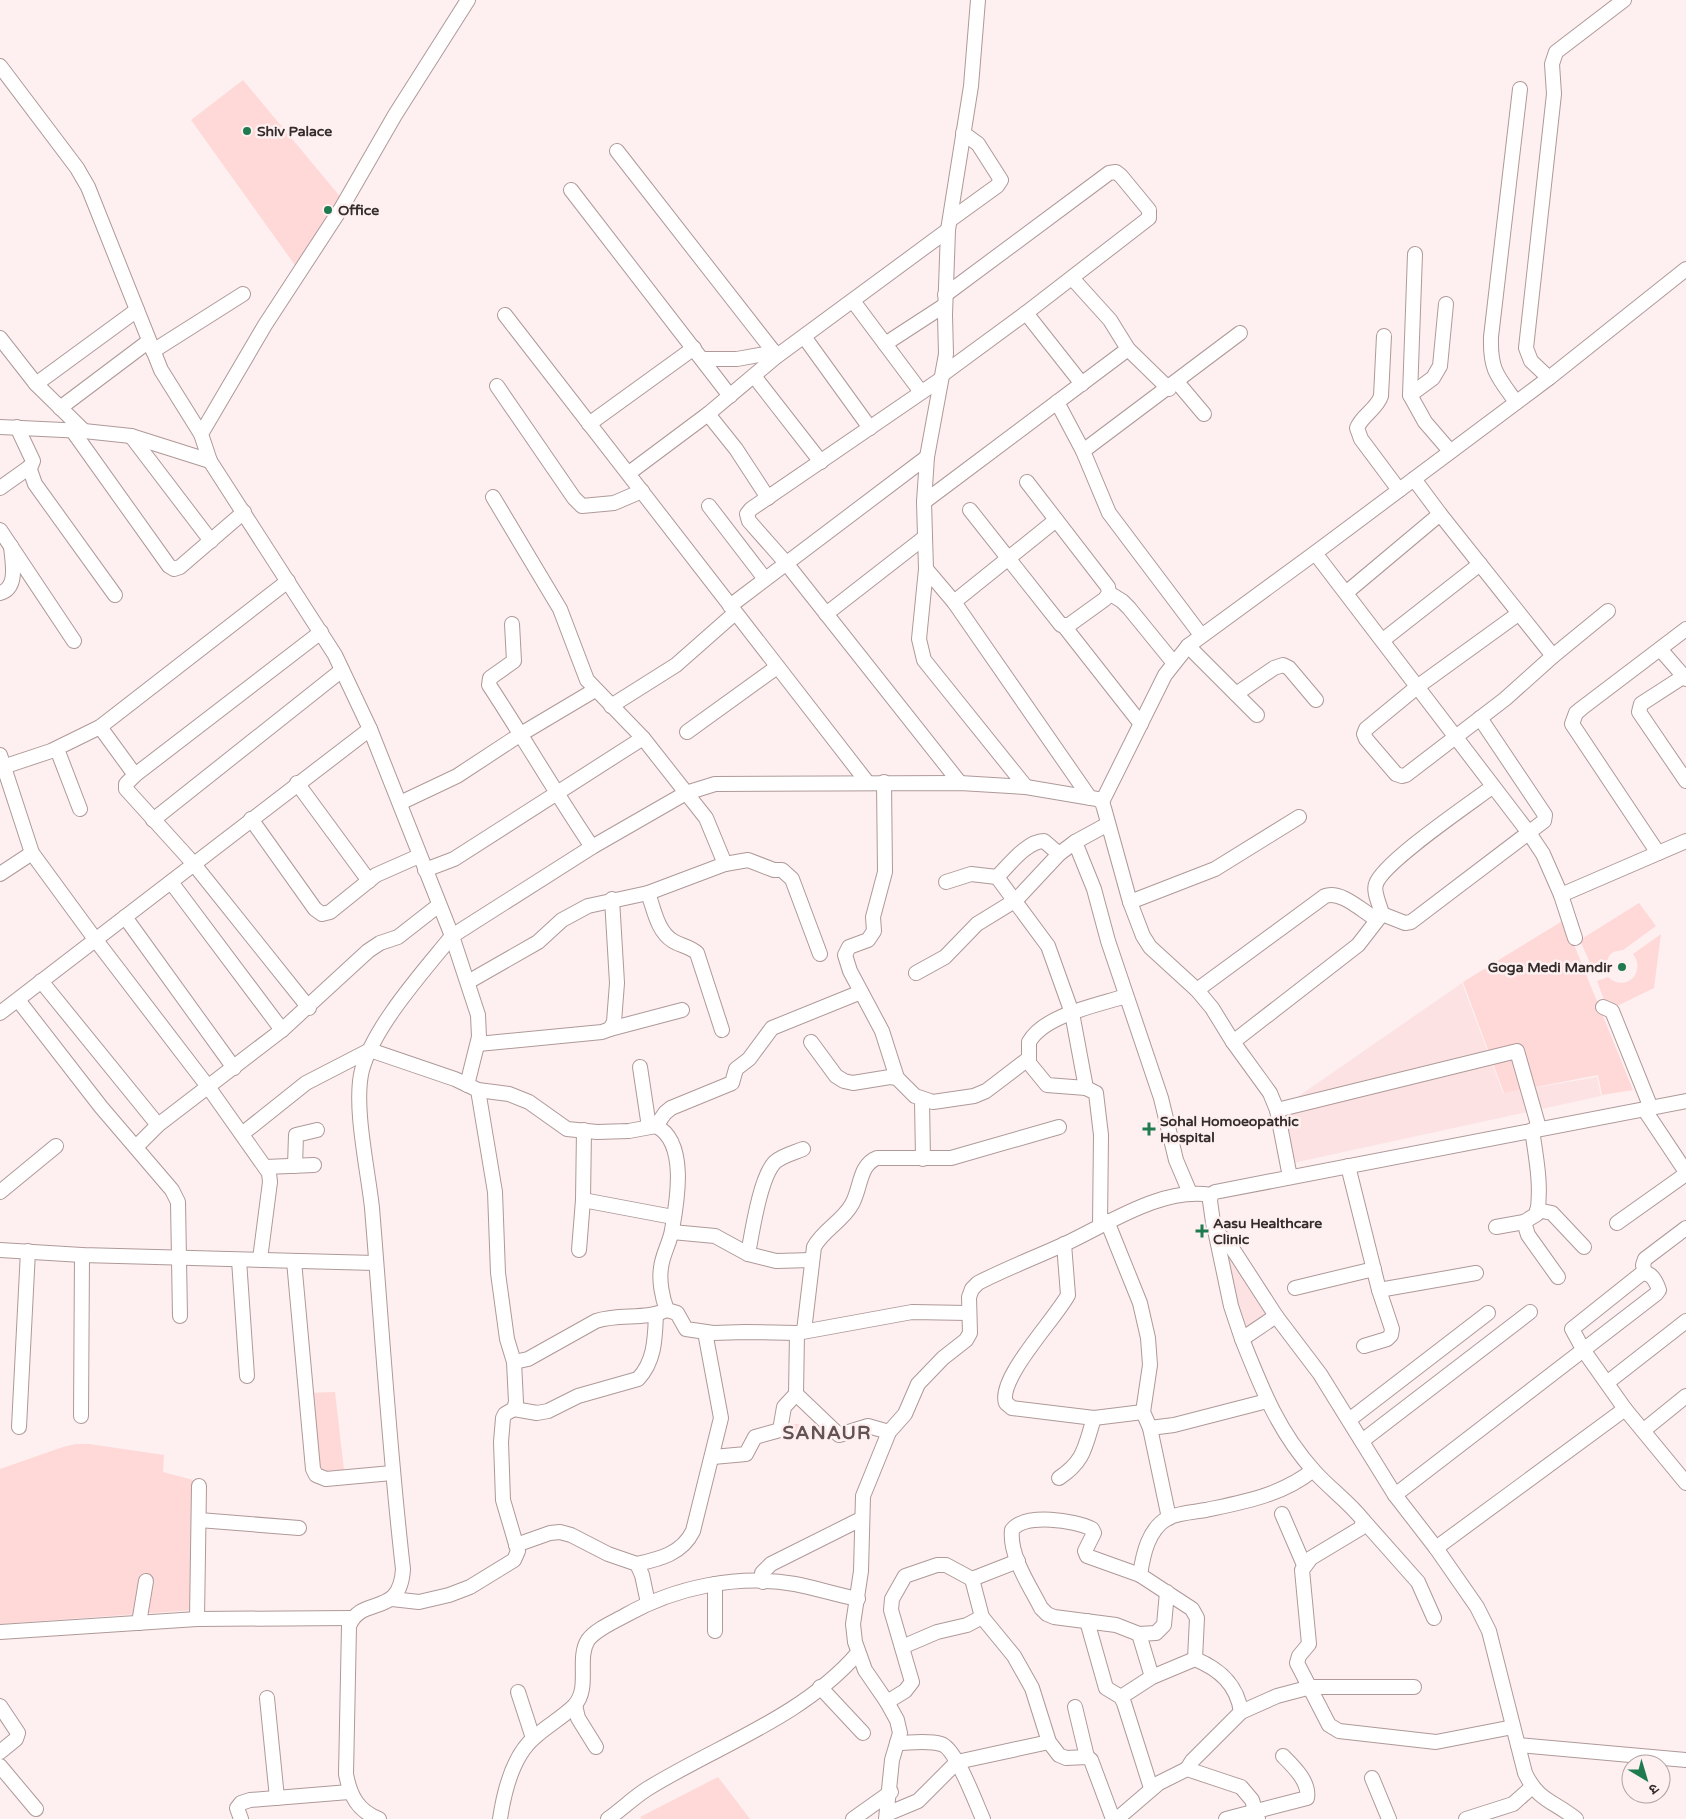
<svg xmlns="http://www.w3.org/2000/svg" width="1686" height="1819" font-family="'Varela Round','Noto Sans Devanagari',sans-serif">
<style>
.built{fill:#fce2e2}
.green{fill:#ffd8d8}
.lines{fill:none;stroke-linecap:round;stroke-linejoin:round}
.minor-casing{stroke:#af9999;stroke-width:16}
.minor{stroke:#fff;stroke-width:14}
.poi-dot{fill:#1f7a50;stroke:#fef0f0;stroke-width:2}
.labels{text-anchor:middle;stroke-width:5;stroke-linejoin:round;paint-order:stroke}
.poi-label{font-size:14px;font-weight:bold;fill:#342c2c;stroke:#fef0f0;text-anchor:start}
.district-label{font-size:19px;font-weight:bold;letter-spacing:1px;fill:#655252;stroke:#fef0f0}
</style>
<rect width="100%" height="100%" fill="#fef0f0"/>
<!-- built -->
<g class="built">
<polygon points="1462,983 1503,1093 1597,1077 1601,1096 1293,1163 1280,1109"/>
<polygon points="1224,1238 1275,1315 1240,1334"/>
</g>
<!-- green -->
<g class="green">
<polygon points="243,80 343,200 297,268 191,120"/>
<polygon points="1639,903 1656,926 1623,950 1613,952 1609,956 1605,966 1593,970 1580,940"/>
<polygon points="1564,920 1633,1090 1602,1095 1598,1075 1504,1093 1463,982"/>
<path d="M1661 934 1654 988 1615 1007 1610 1001 1604 1000 1597 981 1608 977C1625 993 1647 973 1633 954Z"/>
<polygon points="335,1392 344,1470 310,1472 305,1393"/>
<polygon points="784,1424 804,1424 804,1438 785,1438"/>
<polygon points="76,1444 89,1444 164,1455 163,1472 193,1480 194,1610 0,1624 0,1469 63,1447"/>
<polygon points="718,1777 750,1819 642,1819 640,1817"/>
</g>
<g class="lines">
<!-- minor casing -->
<g class="minor-casing">
<g id="minor">
<polyline points="468,0 395,115 342,207 265,325 201,434 210,461 335,655 370,729 452,936 592,847 686,793 715,784 960,783 1026,787 1097,799 1102,802 1104,808 1130,902 1143,936 1150,947 1197,990 1212,1008 1233,1042 1270,1093 1277,1110 1290,1177"/>
<polyline points="978,0 971,86 948,230 945,315 946,354 927,457 924,502 926,569 919,639 924,660 1026,787"/>
<polyline points="0,66 77,168 88,187 161,370 201,434"/>
<polyline points="617,151 777,356"/>
<polyline points="571,190 730,396"/>
<polyline points="950,220 997,186 1001,180 978,144 963,133"/>
<polyline points="1415,254 1410,395 1425,422 1450,451"/>
<polyline points="1072,278 1110,320 1128,349 1169,389"/>
<polyline points="853,301 921,392"/>
<polyline points="1026,313 1082,384"/>
<polyline points="505,315 867,782"/>
<path d="M1384 336 1381 396C1377 409 1362 415 1357 428L1361 439 1399 490"/>
<polyline points="0,338 36,384 84,431"/>
<polyline points="805,338 870,428"/>
<polyline points="885,344 945,305"/>
<polyline points="153,351 243,294"/>
<polyline points="703,359 737,359 775,352"/>
<polyline points="943,374 1026,313 1149,218 1149,210 1121,176 1116,172 1109,173 945,295"/>
<polyline points="754,376 821,462"/>
<polyline points="1549,378 1531,361 1526,348 1554,94 1552,64 1556,52 1624,0"/>
<polyline points="941,379 751,509 747,514 749,521 786,563 960,783"/>
<polyline points="1177,382 1204,414"/>
<polyline points="36,384 137,310"/>
<polyline points="497,386 574,498 582,506 614,503 642,491"/>
<polyline points="1410,395 1433,378 1440,366 1446,304"/>
<polyline points="1057,402 1083,451 1109,513 1201,635"/>
<path d="M1516 402C1497 376 1490 370 1491 337L1520 89"/>
<polyline points="60,408 149,341"/>
<polyline points="708,414 736,449 768,498"/>
<polyline points="589,424 694,348"/>
<polyline points="0,427 84,431 131,436 210,461"/>
<polyline points="72,430 169,566 174,569 180,567 244,512"/>
<polyline points="131,436 211,541"/>
<polyline points="1083,451 1240,333"/>
<polyline points="29,467 35,484 115,595"/>
<polyline points="629,473 708,414 777,356 948,230"/>
<polyline points="1414,479 1440,514 1553,656"/>
<polyline points="0,488 31,466 33,461 17,427"/>
<polyline points="493,497 560,609 587,680 643,738 706,818 725,864"/>
<polyline points="924,502 1128,349"/>
<polyline points="709,506 765,579"/>
<polyline points="970,510 1061,625 1069,625 1105,599 1109,593 1108,587 1027,482"/>
<polyline points="0,530 74,641"/>
<polyline points="1315,553 1529,833 1543,854 1561,895"/>
<polyline points="926,569 954,602 1090,798"/>
<polyline points="1347,592 1440,514"/>
<path d="M0 593C19 588 12 561 11 546"/>
<polyline points="1109,593 1122,601 1129,608 1173,662"/>
<polyline points="954,602 1056,520"/>
<polyline points="730,606 927,457"/>
<polyline points="826,614 925,537"/>
<polyline points="1518,614 1417,687 1366,729 1364,734 1366,739 1396,774 1402,776 1406,775 1505,699 1553,656 1608,611"/>
<path d="M512 624 514 661 490 678 489 685C524 738 556 794 592 847"/>
<polyline points="1064,626 1141,724"/>
<polyline points="1383,640 1480,564"/>
<polyline points="1188,646 1257,715"/>
<polyline points="1660,649 1686,679"/>
<polyline points="1686,675 1641,704 1639,712 1686,781"/>
<polyline points="1236,694 1274,668 1283,665 1289,668 1316,700"/>
<polyline points="611,706 676,665 735,613"/>
<polyline points="100,727 135,775"/>
<polyline points="687,732 777,667"/>
<polyline points="57,749 80,809"/>
<polyline points="0,755 32,853 95,939 209,1088 269,1173 270,1182 260,1259"/>
<polyline points="0,768 51,751 100,727 288,581"/>
<polyline points="884,782 885,872 873,917 874,931 868,940 849,947 845,955 850,971 882,1031 897,1078"/>
<polyline points="297,783 369,881"/>
<polyline points="1102,802 1165,675 1188,646 1315,553 1549,378 1686,269"/>
<polyline points="400,803 457,776 521,734 595,690"/>
<polyline points="251,819 315,909 322,914 330,912 376,875 419,856"/>
<polyline points="153,820 342,670"/>
<polyline points="1075,842 1094,889 1108,941 1161,1098 1176,1160 1190,1193"/>
<polyline points="1658,853 1572,724 1576,713 1582,708 1686,629"/>
<path d="M1059 854 1044 841C1027 841 1009 865 997 877L1048 946 1072 1013 1086 1088"/>
<polyline points="425,870 454,859 643,738"/>
<polyline points="0,874 32,853"/>
<polyline points="171,882 282,1030"/>
<polyline points="946,882 971,874 997,877"/>
<path d="M648 893C654 909 657 931 673 941 681 946 689 946 697 953L722 1030"/>
<polyline points="1130,902 1215,869 1299,817"/>
<path d="M1382 914C1380 905 1373 892 1376 884 1383 862 1471 803 1492 787"/>
<polyline points="125,917 234,1068"/>
<polyline points="452,936 478,1015 479,1037 467,1085"/>
<polyline points="1575,938 1561,895 1686,841"/>
<polyline points="916,973 945,957 977,924 1016,900 1059,854 1075,842 1108,824"/>
<polyline points="41,981 158,1125"/>
<polyline points="468,982 538,942 562,920 588,906 648,893 725,864 748,860 774,870 782,870 792,879 820,954"/>
<path d="M1197 990 1325 896C1341 890 1362 911 1376 919"/>
<polyline points="18,1000 101,1107 172,1190 178,1202 180,1316"/>
<polyline points="1603,1007 1612,1011 1651,1108"/>
<polyline points="309,1008 193,863 126,789 126,784 135,775 321,632"/>
<polyline points="0,1013 370,729"/>
<polyline points="610,1029 682,1010"/>
<polyline points="811,1042 836,1076 844,1081 853,1083 890,1077 897,1078 915,1096 933,1102 974,1096 986,1091 1028,1059"/>
<polyline points="1233,1042 1358,945 1382,914 1405,923 1411,922 1544,821 1545,815 1480,718"/>
<polyline points="478,1044 602,1032 610,1029 614,1022 617,983 612,899"/>
<polyline points="640,1067 649,1127"/>
<polyline points="922,1100 923,1159"/>
<polyline points="1644,1109 1686,1172"/>
<polyline points="1277,1110 1517,1051 1539,1128"/>
<path d="M656 1126C688 1142 677 1202 672 1230 670 1243 662 1255 661 1268 659 1280 662 1298 667 1310L677 1313 686 1329 713 1333 745 1332 797 1333 912 1312 968 1313"/>
<polyline points="242,1134 306,1083 370,1050 455,1079 478,1090 509,1094 529,1102 567,1129 597,1132 629,1131 656,1126 665,1113 671,1108 732,1083 736,1069 749,1059 772,1028 861,992"/>
<polyline points="137,1146 158,1125 282,1030 368,951 380,943 398,937 439,905"/>
<polyline points="295,1166 296,1135 317,1130"/>
<polyline points="1348,1166 1379,1290 1392,1329 1391,1335 1387,1339 1364,1346"/>
<polyline points="265,1167 314,1165"/>
<polyline points="0,1192 56,1146"/>
<polyline points="583,1200 673,1217"/>
<polyline points="1537,1210 1552,1213 1584,1247"/>
<polyline points="1107,1221 1140,1303 1148,1338 1150,1365 1143,1412 1150,1428 1169,1518"/>
<polyline points="1524,1222 1528,1235 1558,1277"/>
<polyline points="1617,1223 1686,1174"/>
<path d="M1100 1225 1101 1135 1096 1093 1086 1088 1047 1085 1029 1063V1042C1044 1015 1098 1005 1126 996"/>
<path d="M1496 1227 1524 1222 1537 1214C1542 1187 1536 1157 1532 1130"/>
<polyline points="1215,1230 1231,1306 1242,1339 1276,1316"/>
<polyline points="672,1232 715,1236 748,1254 776,1261 812,1260"/>
<path d="M1064 1244 1068 1295C1056 1318 997 1379 1006 1403L1012 1408 1094 1418 1143 1412"/>
<polyline points="0,1250 82,1255 375,1263"/>
<polyline points="579,1250 583,1200 584,1130"/>
<path d="M748 1254C752 1233 760 1177 775 1162 783 1155 794 1153 803 1149"/>
<polyline points="239,1260 247,1376"/>
<polyline points="294,1261 313,1469 316,1475 326,1479 392,1473"/>
<polyline points="1645,1273 1643,1265 1645,1259 1686,1228"/>
<polyline points="1295,1288 1374,1269"/>
<polyline points="1379,1290 1476,1273"/>
<path d="M804 1331 814 1247C823 1230 843 1221 852 1204 861 1188 859 1165 877 1158H951L1059 1127"/>
<polyline points="797,1333 796,1394 839,1435 868,1426 889,1432"/>
<path d="M1242 1339C1262 1389 1278 1431 1314 1471 1329 1488 1349 1502 1363 1520L1361 1528 1311 1558 1302 1570 1309 1644 1299 1656 1297 1663 1329 1725 1339 1731 1436 1742 1513 1727"/>
<path d="M514 1362 528 1359 596 1321C618 1313 645 1320 664 1311"/>
<polyline points="1608,1382 1686,1321"/>
<path d="M514 1409 537 1413 548 1411 578 1396 638 1379C655 1361 655 1338 656 1314"/>
<polyline points="81,1416 82,1255"/>
<polyline points="1349,1420 1488,1313"/>
<polyline points="19,1427 28,1251"/>
<polyline points="1150,1428 1174,1425 1267,1401"/>
<polyline points="1644,1430 1686,1396"/>
<polyline points="1362,1441 1530,1312"/>
<polyline points="713,1457 746,1454 755,1437 780,1430 784,1407 796,1394"/>
<path d="M1059 1478C1085 1461 1085 1446 1094 1418"/>
<path d="M1395 1495 1656 1294 1659 1290C1656 1281 1651 1271 1641 1274L1572 1329 1584 1351 1625 1409 1686 1483"/>
<polyline points="1282,1514 1304,1565"/>
<polyline points="199,1520 299,1528"/>
<polyline points="1363,1520 1418,1582 1434,1618"/>
<polyline points="516,1545 550,1533 560,1532 571,1535 608,1554 637,1564 642,1575 648,1603"/>
<polyline points="1436,1548 1625,1409"/>
<path d="M637 1564C659 1559 682 1554 693 1531L721 1418 705 1332"/>
<path d="M1140 1575C1143 1555 1148 1529 1168 1518 1178 1513 1194 1512 1206 1510 1243 1502 1283 1495 1313 1470"/>
<polyline points="972,1579 982,1617 1014,1656 1032,1688 1049,1742 1059,1755 1066,1758 1087,1757 1091,1760 1113,1819"/>
<polyline points="763,1582 762,1573 771,1564 861,1519"/>
<path d="M1167 1592 1164 1625 1156 1633 1139 1634 1116 1625 1054 1617 1047 1614 1041 1608C1030 1586 1009 1556 1012 1530 1025 1513 1075 1520 1092 1529L1094 1533 1085 1551 1087 1556 1140 1575 1192 1609 1197 1618 1195 1659"/>
<polyline points="392,1599 419,1602 449,1595 470,1587 514,1560 518,1551 503,1500 501,1442 503,1418 505,1414 514,1409 516,1402 514,1362 507,1339 498,1273 495,1192 478,1090"/>
<polyline points="197,1619 199,1486"/>
<polyline points="1087,1621 1106,1688 1121,1697 1124,1703 1151,1788"/>
<polyline points="139,1623 146,1581"/>
<polyline points="715,1631 715,1584"/>
<polyline points="0,1632 197,1619 352,1618"/>
<polyline points="1139,1634 1152,1677"/>
<polyline points="902,1647 937,1632 967,1625 982,1617"/>
<polyline points="820,1687 863,1733"/>
<polyline points="518,1692 533,1738"/>
<path d="M1121 1697 1152 1677 1195 1659C1219 1669 1237 1684 1241 1712L1192 1761 1187 1769"/>
<polyline points="267,1698 277,1798"/>
<polyline points="887,1702 905,1691 912,1682 891,1610 892,1599 905,1576 937,1565 946,1565 972,1579 1018,1561"/>
<polyline points="575,1705 578,1718 596,1747"/>
<polyline points="0,1706 18,1733 16,1739 0,1752"/>
<polyline points="1075,1707 1087,1757"/>
<polyline points="1241,1712 1277,1696 1311,1687 1414,1687"/>
<path d="M897 1743C910 1743 928 1740 941 1744 956 1748 976 1804 983 1819"/>
<polyline points="1518,1745 1686,1760"/>
<polyline points="0,1766 36,1809"/>
<polyline points="1372,1778 1389,1819"/>
<polyline points="887,1814 918,1801 957,1762 1049,1742"/>
<polyline points="241,1819 237,1808 241,1803 250,1800 349,1792"/>
<path d="M379 1819C358 1811 350 1796 346 1774L349 1626C362 1594 400 1619 403 1569 389 1449 382 1329 372 1208 368 1170 353 1105 362 1070 374 1026 423 972 452 936"/>
<path d="M500 1819C504 1792 513 1755 535 1737 547 1726 563 1717 574 1706 591 1688 576 1659 588 1640 596 1629 614 1622 626 1615 676 1587 738 1574 795 1584 816 1588 837 1595 858 1599"/>
<path d="M608 1819C622 1809 633 1798 647 1789 718 1745 801 1718 857 1654"/>
<polyline points="853,1819 891,1792"/>
<path d="M886 1819 892 1760 900 1733 897 1720 887 1702 865 1670 855 1642 853 1624 861 1571 863 1496 889 1432 905 1414 918 1384 943 1358 966 1340 970 1333 969 1297 972 1289 978 1283C1007 1268 1039 1256 1069 1242 1111 1222 1163 1187 1211 1195"/>
<polyline points="1117,1819 1159,1783 1187,1769 1241,1787 1252,1800 1258,1819"/>
<path d="M1226 1819 1307 1798C1310 1782 1293 1766 1283 1756"/>
<polyline points="1466,1819 1513,1804 1532,1787"/>
<path d="M1576 1819C1554 1801 1538 1801 1525 1773L1489 1631 1477 1607 1436 1548 1395 1495 1320 1374 1276 1316 1232 1248 1214 1229 1210 1201 1211 1195 1215 1192 1686 1101"/>
</g>
</g>
<!-- minor -->
<use href="#minor" class="minor"/>
</g>
<!-- markers -->
<g class="poi-dot">
<circle cx="247" cy="131" r="5"/>
<circle cx="328" cy="210" r="5"/>
<circle cx="1622" cy="967" r="5"/>
<path d="M1146.5 1121.5h5v5h5v5h-5v5h-5v-5h-5v-5h5z"/>
<path d="M1199.5 1223.5h5v5h5v5h-5v5h-5v-5h-5v-5h5z"/>
</g>
<g class="labels">
<!-- poi labels -->
<g class="poi-label">
<text x="257" y="136">Shiv Palace</text>
<text x="338" y="215">Office</text>
<text x="1612" y="972" text-anchor="end">Goga Medi Mandir</text>
<text x="1160" y="1126">Sohal Homoeopathic<tspan x="1160" dy="16">Hospital</tspan></text>
<text x="1213" y="1228">Aasu Healthcare<tspan x="1213" dy="16">Clinic</tspan></text>
</g>
<!-- district labels -->
<g class="district-label">
<text x="827" y="1439">SANAUR</text>
</g>
</g>
<!-- north arrow -->
<g transform="translate(1646 1779) rotate(142)"><circle r="24" fill="#fef0f0" stroke="#ada2a2"/>
<path d="M0-4L9 19L0 12L-9 19Z" fill="#1f7a50"/>
<text y="-8" font-size="14" font-weight="bold" text-anchor="middle" fill="#342c2c">उ</text>
</g>
</svg>
